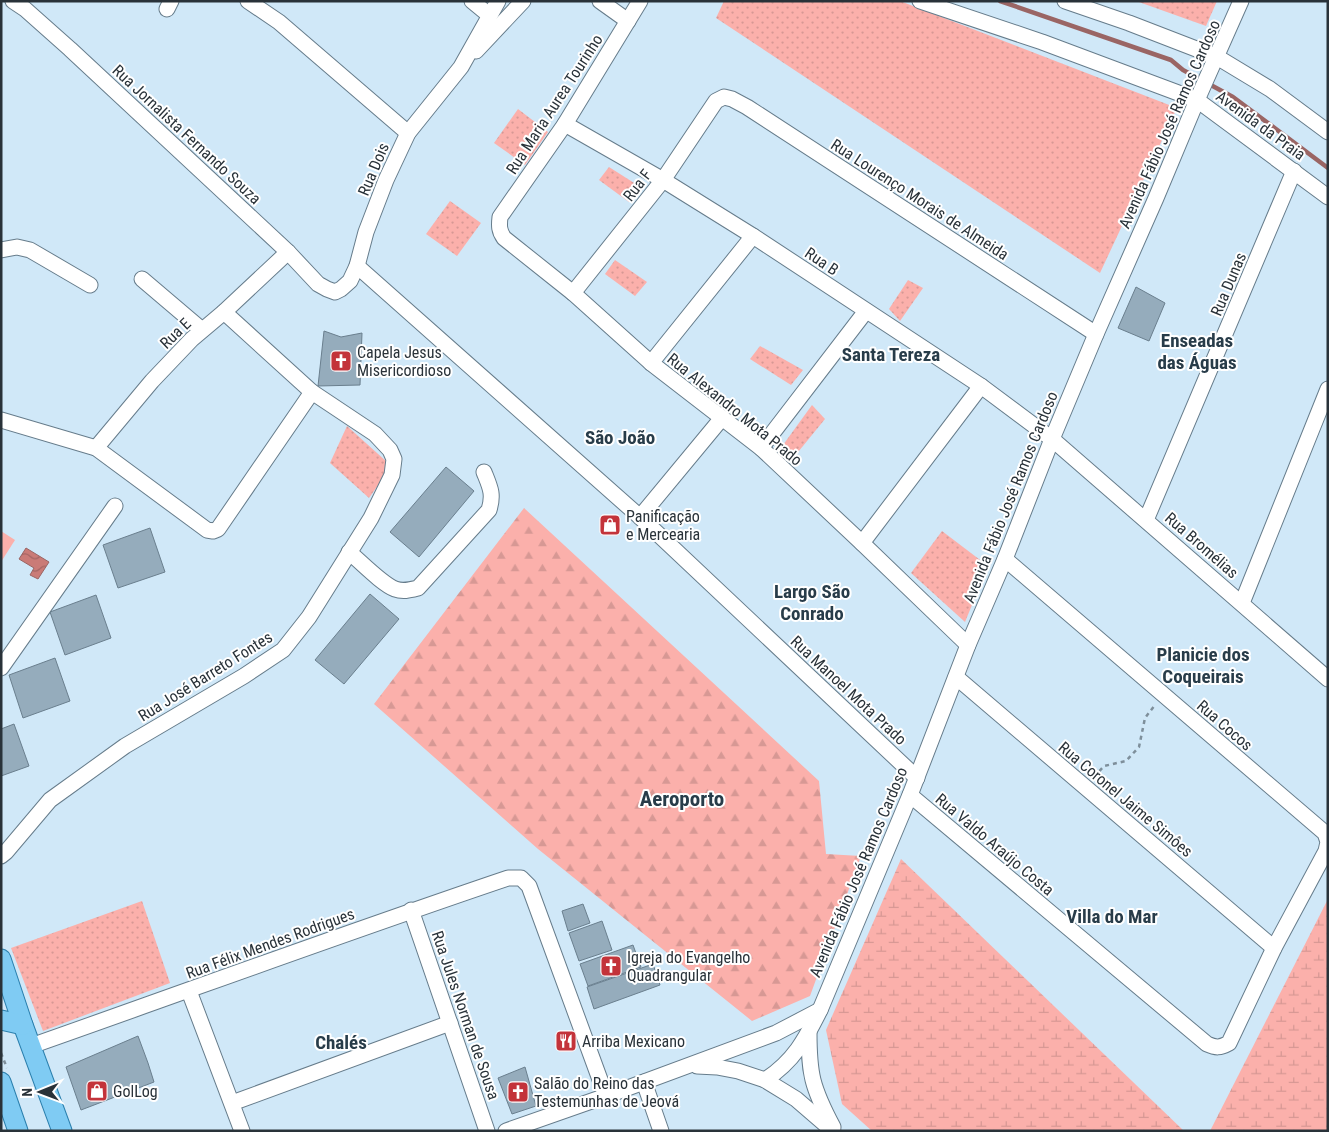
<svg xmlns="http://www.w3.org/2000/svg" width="1329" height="1132" font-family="'Roboto Condensed',sans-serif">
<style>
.grass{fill:url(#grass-dots)}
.forest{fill:url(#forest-firs)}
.wetland{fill:url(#wetland-marsh)}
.garden{fill:#fbb0ab}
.water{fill:url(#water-waves);stroke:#9a6564}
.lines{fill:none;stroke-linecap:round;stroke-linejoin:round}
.stream{stroke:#9a6564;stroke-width:4.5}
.building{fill:#95acbc;stroke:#6a7f8e}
.minor-casing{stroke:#667c8b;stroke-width:17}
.major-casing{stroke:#2a7fad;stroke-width:21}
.path{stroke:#7e8f9b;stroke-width:2.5;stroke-dasharray:4 4;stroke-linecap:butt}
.minor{stroke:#fff;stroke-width:15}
.major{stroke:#7fcbf3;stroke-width:19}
.labels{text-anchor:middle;stroke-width:4;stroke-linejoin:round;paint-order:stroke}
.street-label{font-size:16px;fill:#293239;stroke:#fff}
.poi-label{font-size:16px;fill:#293239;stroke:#fff;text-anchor:start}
.quarter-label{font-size:19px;font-weight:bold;fill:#283c49;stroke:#fff}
.district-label{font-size:21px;font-weight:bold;fill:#283c49;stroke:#fff}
</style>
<defs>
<pattern id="grass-dots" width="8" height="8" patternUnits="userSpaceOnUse" patternTransform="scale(1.25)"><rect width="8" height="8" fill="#fbb0ab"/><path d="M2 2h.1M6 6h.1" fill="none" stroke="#d79894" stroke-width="1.8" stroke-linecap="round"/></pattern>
<pattern id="forest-firs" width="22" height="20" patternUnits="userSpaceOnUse" patternTransform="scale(1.25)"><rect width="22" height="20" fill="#fbb0ab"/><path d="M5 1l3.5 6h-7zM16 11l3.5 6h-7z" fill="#d79894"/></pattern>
<pattern id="wetland-marsh" width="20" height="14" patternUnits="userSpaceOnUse" patternTransform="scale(1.25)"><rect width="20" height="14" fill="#fbb0ab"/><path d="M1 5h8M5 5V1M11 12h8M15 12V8" fill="none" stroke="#d79894"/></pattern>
<pattern id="water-waves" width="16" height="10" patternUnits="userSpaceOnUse" patternTransform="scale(1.25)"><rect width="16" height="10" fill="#ca7b77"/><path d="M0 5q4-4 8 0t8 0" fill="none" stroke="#a46563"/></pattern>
</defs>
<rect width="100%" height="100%" fill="#d0e8f8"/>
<!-- grass -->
<g class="grass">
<polygon points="724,1 900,1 1177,108 1100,273 716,18"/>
<polygon points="1136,1 1217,1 1206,26"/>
<polygon points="518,109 548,132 525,165 494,143"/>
<polygon points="609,167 642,188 629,202 599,180"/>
<polygon points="450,201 481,223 457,256 426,234"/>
<polygon points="615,260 647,282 635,296 605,274"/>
<polygon points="908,280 923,288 900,321 889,309"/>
<polygon points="760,346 803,370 791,385 750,359"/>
<polygon points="812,405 825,419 794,457 783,445"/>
<polygon points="347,426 387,462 388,471 369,498 330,463"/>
<polygon points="942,531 988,566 965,622 911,573"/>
<polygon points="142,901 170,983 43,1031 11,948"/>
</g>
<!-- forest -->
<polygon class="forest" points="524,508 819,781 826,854 861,856 810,996 752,1021 538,849 374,704"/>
<!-- wetland -->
<g class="wetland">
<polygon points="901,859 1184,1131 872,1131 842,1104 826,1030"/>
<polygon points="1328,899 1328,1131 1210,1131"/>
</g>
<!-- garden -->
<polygon class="garden" points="1,531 15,540 1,562"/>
<!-- water -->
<polygon class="water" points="26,548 49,562 38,579 30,575 34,568 19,559"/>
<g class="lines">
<!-- stream -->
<polyline class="stream" points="1000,1 1171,60 1183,70 1233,97 1328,168"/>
</g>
<!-- building -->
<g class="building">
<polygon points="1136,287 1165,303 1149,341 1118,328"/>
<polygon points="324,331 341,337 362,333 360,385 318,386"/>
<polygon points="446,467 474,491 419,557 390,532"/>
<polygon points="150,528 165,572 118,588 103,545"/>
<polygon points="370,594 399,619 344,684 315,660"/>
<polygon points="96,595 111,638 65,655 50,612"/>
<polygon points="55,658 70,701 23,718 9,675"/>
<polygon points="14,724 29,766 1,776 1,729"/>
<polygon points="583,904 590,923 568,931 562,911"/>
<polygon points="602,921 612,950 579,961 569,933"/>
<polygon points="633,945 641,967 588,986 580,964"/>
<polygon points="653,964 660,985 594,1009 587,987"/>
<polygon points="138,1036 148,1063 154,1082 81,1110 66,1067"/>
<polygon points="525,1067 536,1106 512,1114 498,1078"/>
</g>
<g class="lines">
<!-- minor casing -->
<g class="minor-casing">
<g id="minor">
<polyline points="13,1 25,9 70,49 288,252 318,284 327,289 335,292 341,289 350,281 357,266 366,232 386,180 408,133 461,67 498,1"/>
<polyline points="248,1 279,22 408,133"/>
<polyline points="472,1 489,15"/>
<polyline points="600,1 628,21"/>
<path d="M640 1 565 124 500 217C499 226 499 231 504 238L573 293 651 363 761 448 862 543 968 645"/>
<polyline points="920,1 1042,42 1197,100 1328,197"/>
<polyline points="1065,1 1129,23 1217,57 1270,89 1328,132"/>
<polyline points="167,9 171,1"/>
<polyline points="476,51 523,1"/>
<polyline points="565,124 663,180 753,236 981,386 1052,439 1328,679"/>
<polyline points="1,250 17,247 30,250 90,285"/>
<polyline points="357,266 640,517 917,778"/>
<polyline points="142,279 202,330"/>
<polyline points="573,293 663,180 716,101 724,97 732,99 747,107 1096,334"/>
<polyline points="651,363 753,236"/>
<polyline points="1,420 96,448 207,530 213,531 218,529 312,392"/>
<polyline points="96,448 152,381 192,339 224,312 288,252"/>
<polyline points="761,448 866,311"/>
<polyline points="640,517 722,418"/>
<polyline points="1146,520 1294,171"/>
<polyline points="862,543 981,386"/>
<path d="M349 552C361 562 382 584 395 589 403 592 410 590 418 588L489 510C494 494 490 487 484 472"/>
<polyline points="1242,603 1328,389"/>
<polyline points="1,668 115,506"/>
<polyline points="956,677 1274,948"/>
<path d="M910 795 1207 1044C1216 1048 1220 1048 1229 1043L1274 948 1326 851 1328 842 1325 833 1005 559"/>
<polyline points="1,856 6,852 50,800 125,746 244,676 283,650 309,617 371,518 392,475 394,459 390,450 375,434 312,392 224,312"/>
<polyline points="411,910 487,1131"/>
<polyline points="189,991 242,1131"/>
<path d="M809 1032C809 1048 809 1064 813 1080 817 1096 825 1112 833 1127"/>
<path d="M31 1046C190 990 348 932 508 878H521L529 886 606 1096"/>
<polyline points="697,1066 717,1067 738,1071 765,1080 796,1099 833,1131"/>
<path d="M765 1080C794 1061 805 1040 820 1010L910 795 968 645 1005 559 1052 439 1096 334 1156 198 1197 100 1241 1"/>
<polyline points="644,1082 661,1131"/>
<polyline points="232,1103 450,1023"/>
<polyline points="506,1131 606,1096 776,1033 820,1010"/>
</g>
</g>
<!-- major casing -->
<g class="major-casing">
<g id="major">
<polyline points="1,959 23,1025 62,1131"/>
<polyline points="1,1020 23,1025"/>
<polyline points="1,1082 18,1131"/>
</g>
</g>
<!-- path -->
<g class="path">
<polyline points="1094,777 1104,766 1126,761 1139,747 1145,718 1155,705"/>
<polyline points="1,1053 7,1068"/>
</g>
<!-- minor -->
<use href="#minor" class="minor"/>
<!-- major -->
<use href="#major" class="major"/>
</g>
<!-- icons -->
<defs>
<g id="church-square" transform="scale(1.125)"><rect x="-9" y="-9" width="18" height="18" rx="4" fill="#c3333a" stroke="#fff"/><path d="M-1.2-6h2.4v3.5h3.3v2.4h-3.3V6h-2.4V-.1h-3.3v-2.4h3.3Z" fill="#fff"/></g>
<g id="shop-square" transform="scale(1.125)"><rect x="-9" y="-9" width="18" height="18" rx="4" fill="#c3333a" stroke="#fff"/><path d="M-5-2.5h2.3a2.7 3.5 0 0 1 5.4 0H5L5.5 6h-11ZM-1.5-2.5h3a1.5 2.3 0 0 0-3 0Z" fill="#fff"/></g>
<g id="restaurant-square" transform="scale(1.125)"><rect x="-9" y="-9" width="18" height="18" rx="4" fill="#c3333a" stroke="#fff"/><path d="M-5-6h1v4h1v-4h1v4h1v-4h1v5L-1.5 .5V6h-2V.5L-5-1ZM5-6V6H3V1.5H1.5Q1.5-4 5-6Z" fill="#fff"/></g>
</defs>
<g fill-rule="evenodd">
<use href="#church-square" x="341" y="361"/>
<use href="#shop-square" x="610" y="525"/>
<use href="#church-square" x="611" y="966"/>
<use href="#restaurant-square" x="566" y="1041"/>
<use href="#shop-square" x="97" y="1091"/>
<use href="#church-square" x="518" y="1092"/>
</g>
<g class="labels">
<!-- street labels -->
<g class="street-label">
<text transform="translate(554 104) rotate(-57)" y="6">Rua Maria Aurea Tourinho</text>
<text transform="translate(1169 124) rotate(-66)" y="6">Avenida Fábio José Ramos Cardoso</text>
<text transform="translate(1261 125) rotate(36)" y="6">Avenida da Praia</text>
<text transform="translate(187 134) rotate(43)" y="6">Rua Jornalista Fernando Souza</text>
<text transform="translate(373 169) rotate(-67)" y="6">Rua Dois</text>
<text transform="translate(637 185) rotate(-52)" y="6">Rua F</text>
<text transform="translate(920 199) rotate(33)" y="6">Rua Lourenço Morais de Almeida</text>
<text transform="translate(822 261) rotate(34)" y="6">Rua B</text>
<text transform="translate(1228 284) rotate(-67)" y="6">Rua Dunas</text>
<text transform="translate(175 333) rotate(-44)" y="6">Rua E</text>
<text transform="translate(735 409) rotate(39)" y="6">Rua Alexandro Mota Prado</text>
<text transform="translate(1010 497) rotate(-68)" y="6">Avenida Fábio José Ramos Cardoso</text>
<text transform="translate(1202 545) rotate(41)" y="6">Rua Bromélias</text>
<text transform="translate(205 676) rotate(-32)" y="6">Rua José Barreto Fontes</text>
<text transform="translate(849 690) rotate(43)" y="6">Rua Manoel Mota Prado</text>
<text transform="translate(1225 725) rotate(41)" y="6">Rua Cocos</text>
<text transform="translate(1126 799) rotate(40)" y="6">Rua Coronel Jaime Simôes</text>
<text transform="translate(995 844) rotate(40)" y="6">Rua Valdo Araújo Costa</text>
<text transform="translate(858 872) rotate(-67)" y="6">Avenida Fábio José Ramos Cardoso</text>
<text transform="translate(270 943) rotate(-20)" y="6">Rua Félix Mendes Rodrigues</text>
<text transform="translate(466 1015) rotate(71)" y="6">Rua Jules Norman de Sousa</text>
</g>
<!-- poi labels -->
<g class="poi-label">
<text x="357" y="358">Capela Jesus<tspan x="357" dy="18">Misericordioso</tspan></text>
<text x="626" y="522">Panificação<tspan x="626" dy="18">e Mercearia</tspan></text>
<text x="627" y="963">Igreja do Evangelho<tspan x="627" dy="18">Quadrangular</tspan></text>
<text x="582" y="1047">Arriba Mexicano</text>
<text x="534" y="1089">Salão do Reino das<tspan x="534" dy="18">Testemunhas de Jeová</tspan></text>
<text x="113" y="1097">GolLog</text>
</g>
<!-- quarter labels -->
<g class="quarter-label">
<text x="1197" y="347">Enseadas<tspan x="1197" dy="22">das Águas</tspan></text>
<text x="891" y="361">Santa Tereza</text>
<text x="620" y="444">São João</text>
<text x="812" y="598">Largo São<tspan x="812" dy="22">Conrado</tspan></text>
<text x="1203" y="661">Planicie dos<tspan x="1203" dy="22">Coqueirais</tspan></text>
<text x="1112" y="923">Villa do Mar</text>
<text x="341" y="1049">Chalés</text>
</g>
<!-- district labels -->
<g class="district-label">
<text x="682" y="806">Aeroporto</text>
</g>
</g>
<!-- border -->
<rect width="1329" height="1132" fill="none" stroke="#293239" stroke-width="5"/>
<!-- north arrow -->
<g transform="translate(40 1092) rotate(269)" stroke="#ffffff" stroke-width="4" paint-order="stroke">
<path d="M0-4L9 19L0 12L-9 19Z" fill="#293239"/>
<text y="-8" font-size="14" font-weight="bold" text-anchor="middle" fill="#293239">N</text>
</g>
</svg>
